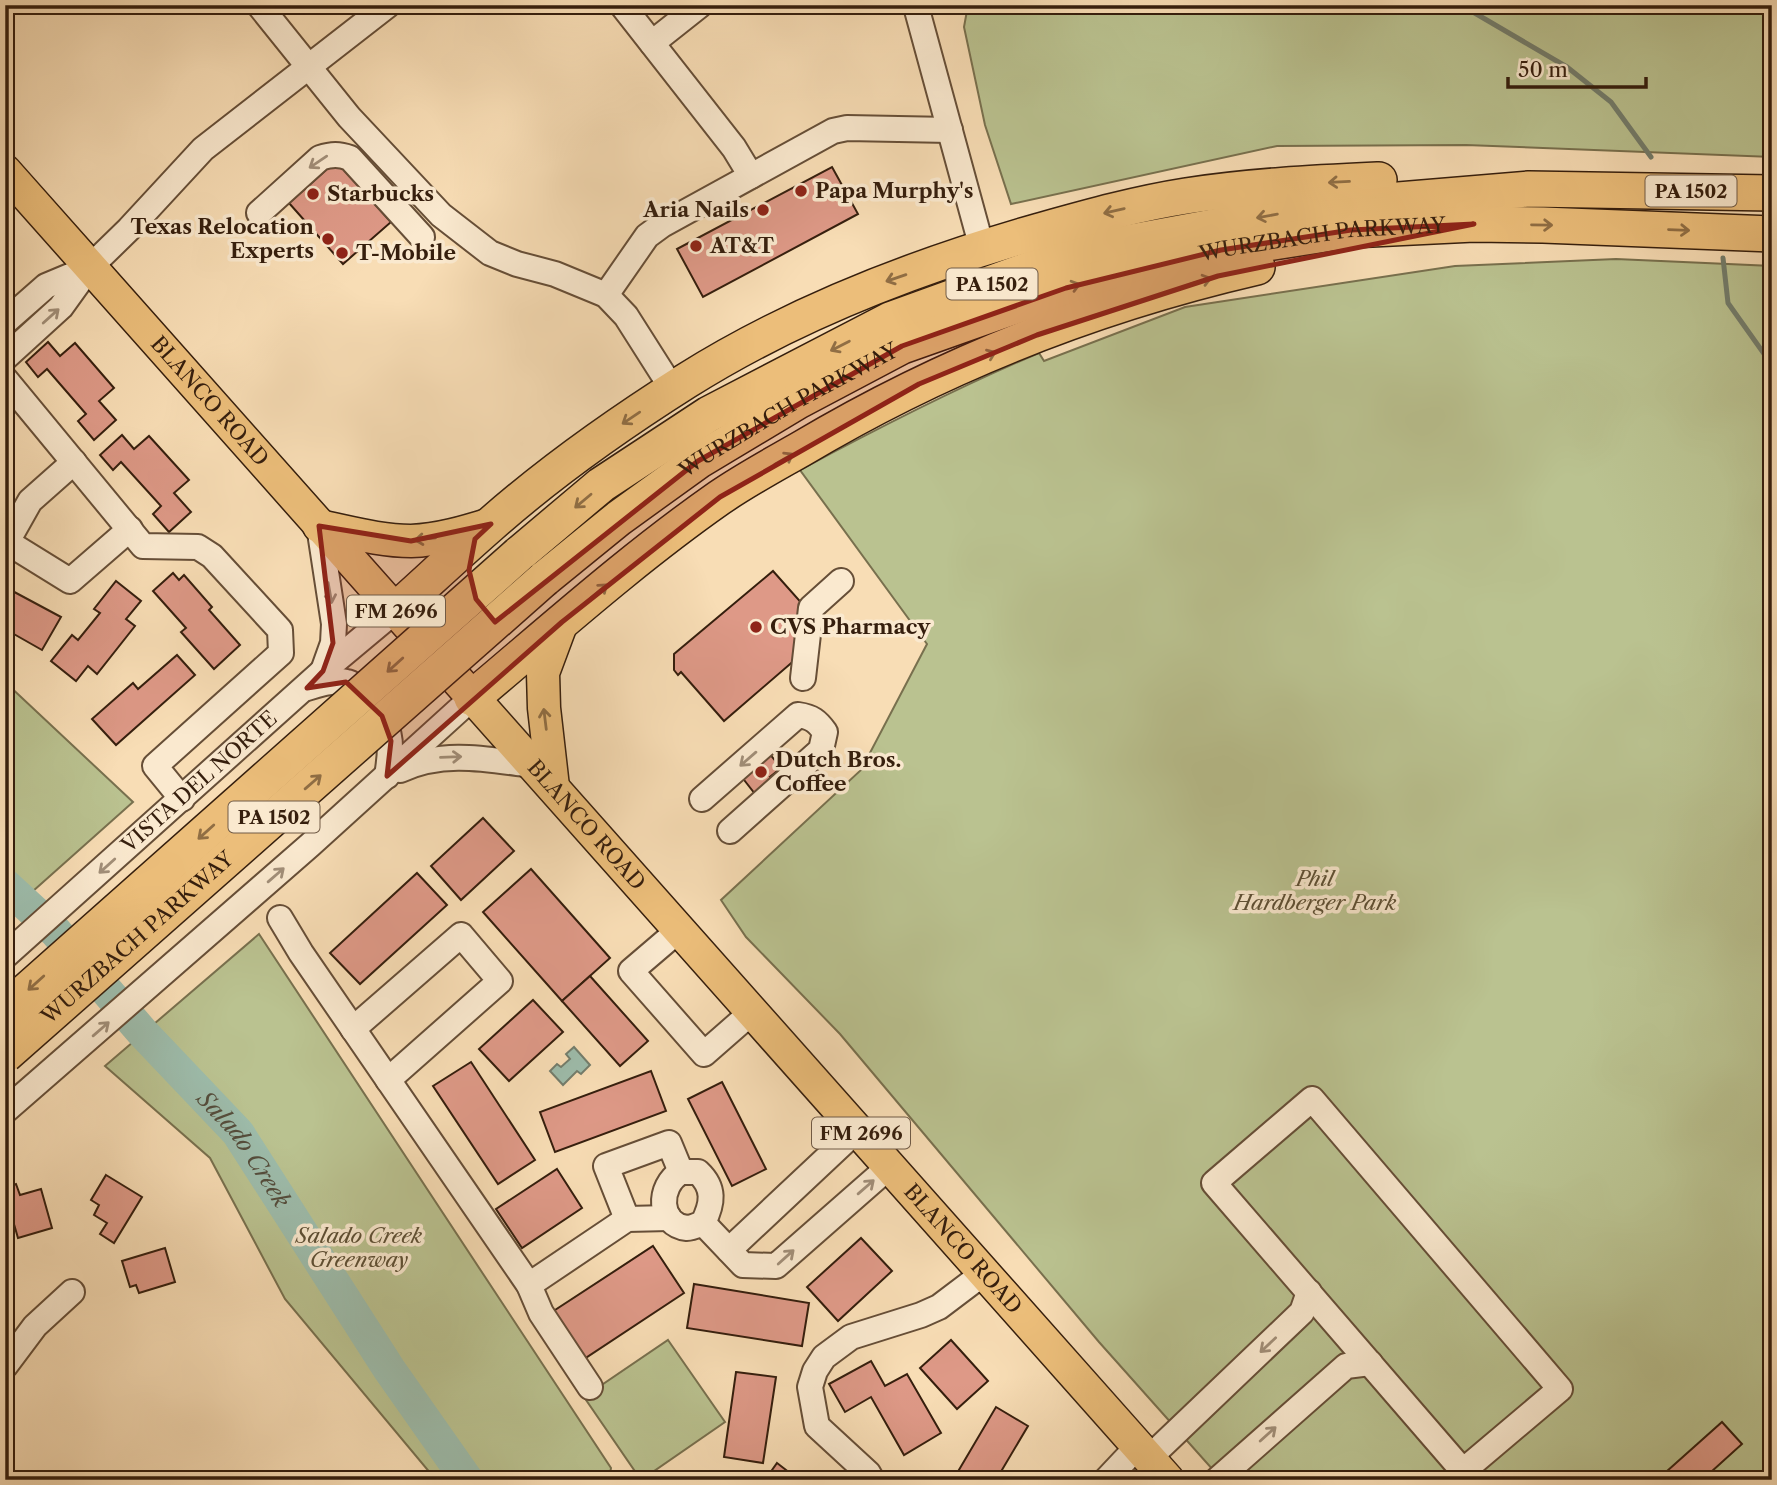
<svg xmlns="http://www.w3.org/2000/svg" width="1777" height="1485" font-family="'Libre Caslon Text',serif">
<style>
.green{fill:#bac290;stroke:#78704e;stroke-width:2}
.water{fill:#9dbcab;stroke:#737d6c;stroke-width:2}
.lines{fill:none;stroke-linecap:round;stroke-linejoin:round}
.stream{stroke:#737d6c;stroke-width:5}
.river{stroke:#9dbcab;stroke-width:33}
.building{fill:#de9987;stroke:#351e0d;stroke-width:2}
.minor-casing{stroke:#664e37;stroke-width:28}
.major-casing{stroke:#351e0d;stroke-width:35}
.highway-casing{stroke:#351e0d;stroke-width:38}
.minor{stroke:#fae9cf;stroke-width:24}
.major{stroke:#ecbe7a;stroke-width:32}
.highway{stroke:#ecbe7a;stroke-width:35}
.highway-bridge-casing{stroke:#351e0d;stroke-width:38;stroke-linecap:butt}
.highway-bridge{stroke:#ecbe7a;stroke-width:35}
.oneway{stroke:#a18e78}
.oneway2{stroke:#906e44}
.marked{fill:#8f2418;fill-opacity:0.2;stroke:#8f2418;stroke-width:5;stroke-linejoin:round}
.poi-dot{fill:#8f2418;stroke:#fae9cf;stroke-width:2.5}
.labels{text-anchor:middle;stroke-width:7;stroke-linejoin:round;paint-order:stroke}
.shield{fill:#fae9cf;stroke:#705b47;stroke-width:2}
.shield-label{font-size:19px;font-weight:bold;fill:#351e0d}
.poi-label{font-size:21px;font-weight:bold;fill:#351e0d;stroke:#fae9cf;text-anchor:start}
.street-label{font-size:21px;fill:#351e0d;stroke:#fae9cf}
.park-label{font-size:21px;font-style:italic;fill:#5d4f34;stroke:#fae9cf}
.water-label{font-size:23px;font-style:italic;fill:#544d3c;stroke:#fae9cf}
</style>
<rect width="100%" height="100%" fill="#f8ddb5"/>
<filter id="stains"><feTurbulence type="fractalNoise" baseFrequency=".00286" numOctaves="4"/><feColorMatrix values="0 0 0 0 .2 0 0 0 0 .09 0 0 0 0 .02 0 0 0 .5 -.17"/></filter>
<radialGradient id="worn" r=".72"><stop offset=".6" stop-color="#630" stop-opacity="0"/><stop offset="1" stop-color="#630" stop-opacity=".3"/></radialGradient>
<!-- green -->
<g class="green">
<polygon points="968,5 1772,5 1772,157 1466,145 1277,146 1011,204 985,125 964,27"/>
<path d="M1616 259 1772 266V1480H1222L1099 1342 840 1034 746 937 721 900 861 770 927 644 800 470C878 428 956 388 1039 353L1044 361 1185 307 1455 266Z"/>
<polygon points="5,682 133,802 5,916"/>
<polygon points="259,934 611,1468 609,1480 436,1480 285,1299 210,1158 105,1066"/>
<polygon points="668,1340 725,1422 641,1480 584,1397"/>
</g>
<!-- water -->
<polygon class="water" points="574,1047 590,1065 581,1074 577,1071 563,1085 550,1071 557,1064 561,1067 570,1059 566,1054"/>
<g class="lines">
<!-- stream -->
<g class="stream">
<polyline points="1461,5 1567,67 1611,102 1651,157"/>
<polyline points="1723,258 1728,303 1772,365"/>
</g>
<!-- river -->
<path class="river" id="s1" d="M5 885 55 931 143 1033 238 1133 389 1369 467 1480"/>
</g>
<!-- building -->
<g class="building">
<polygon points="336,161 391,222 343,264 289,203"/>
<polygon points="832,167 858,214 703,297 677,249"/>
<polygon points="48,342 60,356 75,343 114,388 99,401 116,420 94,440 78,421 86,414 47,369 38,377 26,362"/>
<polygon points="122,435 134,449 149,436 189,480 174,493 191,512 169,532 153,514 161,506 121,462 113,470 100,455"/>
<polygon points="773,571 806,608 804,652 724,721 681,672 678,675 674,670 674,654"/>
<polygon points="173,573 179,580 184,575 212,607 209,610 240,645 214,669 181,632 186,628 153,591"/>
<polygon points="116,581 141,601 126,619 135,626 97,674 88,666 76,681 51,661 72,635 78,640 100,613 94,609"/>
<polygon points="5,587 61,617 42,650 5,629"/>
<polygon points="177,655 195,675 116,745 92,719 133,683 138,689"/>
<polygon points="769,753 781,768 770,777 776,784 759,799 741,776"/>
<polygon points="483,818 514,851 461,900 431,866"/>
<polygon points="531,869 610,958 562,1001 483,912"/>
<polygon points="417,873 447,905 360,984 330,953"/>
<polygon points="590,976 648,1041 620,1066 562,1001"/>
<polygon points="533,1000 563,1032 509,1081 479,1049"/>
<polygon points="471,1062 535,1160 498,1184 433,1086"/>
<polygon points="651,1071 666,1111 555,1152 540,1112"/>
<polygon points="722,1082 766,1169 732,1186 688,1099"/>
<polygon points="557,1169 582,1208 522,1248 496,1209"/>
<polygon points="106,1175 142,1197 114,1243 100,1234 107,1223 94,1215 99,1205 91,1200"/>
<polygon points="16,1184 20,1195 41,1189 52,1228 18,1238 5,1193 5,1188"/>
<polygon points="861,1238 892,1271 838,1321 807,1287"/>
<polygon points="653,1246 684,1293 584,1359 552,1312"/>
<polygon points="165,1248 175,1282 139,1293 136,1285 130,1287 122,1261"/>
<polygon points="694,1284 809,1303 802,1346 687,1328"/>
<polygon points="951,1340 988,1381 957,1409 920,1368"/>
<polygon points="871,1361 885,1386 907,1374 941,1433 904,1455 871,1397 845,1412 829,1384"/>
<polygon points="736,1372 776,1377 763,1463 724,1457"/>
<polygon points="996,1407 1028,1426 996,1480 953,1480"/>
<polygon points="1722,1422 1742,1444 1711,1472 1702,1480 1657,1480"/>
<polygon points="777,1463 799,1480 765,1480"/>
</g>
<g class="lines">
<!-- minor casing -->
<g class="minor-casing">
<g id="minor">
<polyline points="259,5 349,117 441,215 490,253 517,264 555,274 606,295 626,316 673,390"/>
<polyline points="622,5 734,148 751,176"/>
<polyline points="918,5 917,10 982,248"/>
<polyline points="652,43 700,5"/>
<path d="M259 213 320 158C332 154 339 154 350 158L422 237"/>
<polyline points="606,295 647,236 662,225 833,131 847,128 950,130"/>
<polyline points="5,322 46,286 89,268"/>
<polyline points="5,358 61,307 89,268 129,229 203,149 388,5"/>
<polyline points="5,379 143,546 198,547 212,556 280,630 281,653 155,766 182,799"/>
<polyline points="74,462 30,501 7,542 70,581 130,529"/>
<polyline points="319,526 334,624 333,643 323,671"/>
<polyline points="803,678 811,608 841,581"/>
<path d="M307 688C319 684 334 679 346 682 355 683 361 693 367 699 392 727 393 740 387 776"/>
<path d="M400 770C443 750 486 759 532 765"/>
<path d="M702 799 798 715C812 717 817 721 825 732L821 750 730 831"/>
<polyline points="280,918 301,953 529,1285 541,1313 590,1387"/>
<polyline points="679,930 631,971 704,1054 752,1012"/>
<path id="s2" d="M5 956 323 671 396 610"/>
<polyline points="353,1029 461,935 500,981 388,1080"/>
<polygon points="1312,1099 1560,1389 1463,1471 1214,1183"/>
<polyline points="5,1111 310,845 472,698"/>
<path d="M681 1172H698C715 1188 713 1203 703 1223 698 1225 692 1228 687 1228 658 1225 657 1186 681 1172Z"/>
<polyline points="627,1219 606,1166 669,1143 681,1172"/>
<polyline points="703,1223 743,1265 776,1266 890,1166"/>
<polyline points="729,1250 858,1129"/>
<polyline points="529,1285 627,1219 669,1218"/>
<polyline points="5,1366 35,1326 72,1292"/>
<polyline points="1149,1458 1302,1312 1309,1292"/>
<polyline points="872,1480 868,1473 817,1426 810,1387 815,1371 824,1357 851,1337 921,1315 939,1307 984,1273"/>
<polyline points="1106,1480 1138,1446"/>
<polyline points="1217,1480 1346,1366 1370,1363"/>
</g>
</g>
<!-- major casing -->
<g class="major-casing">
<g id="major">
<path id="s3" d="M5 171 1168 1480"/>
<path d="M319 526C349 532 380 541 411 541 439 540 465 532 491 524"/>
<polyline points="553,787 544,708 543,673 562,622"/>
</g>
</g>
<!-- highway casing -->
<g class="highway-casing">
<g id="highway">
<polyline points="519,554 601,485 709,414 890,320 1078,252 1305,210 1399,200 1529,189 1772,193"/>
<path id="s4" d="M544 579 619 518 698 461 798 401 902 346 1066 288 1147 266 1221 250 1351 230 1474 224 1543 225 1772 234"/>
<path d="M396 610C427 582 458 553 490 525 550 472 618 424 686 381 794 313 914 267 1036 232 1086 218 1135 204 1186 196 1250 186 1315 183 1379 180"/>
<path d="M472 698C553 630 632 559 719 498 745 480 773 465 801 449 942 365 1097 304 1257 267"/>
</g>
</g>
<!-- minor -->
<use href="#minor" class="minor"/>
<!-- major -->
<use href="#major" class="major"/>
<!-- highway -->
<use href="#highway" class="highway"/>
<!-- highway-bridge casing -->
<g class="highway-bridge-casing">
<g id="highway-bridge">
<polyline points="5,1010 519,554"/>
<path id="s5" d="M5 1055 544 579"/>
</g>
</g>
<!-- highway-bridge -->
<use href="#highway-bridge" class="highway-bridge"/>
</g>
<!-- one-way arrows -->
<defs><path id="oneway-shaft" d="M-6 0H5M1.5-3L5.5 0L1.5 3" fill="none" stroke-width="1.6" stroke-linecap="round" stroke-linejoin="round" transform="scale(1.75)"/></defs>
<g class="oneway">
<use href="#oneway-shaft" transform="translate(318 162) rotate(146)"/>
<use href="#oneway-shaft" transform="translate(51 316) rotate(-42)"/>
<use href="#oneway-shaft" transform="translate(330 593) rotate(80)"/>
<use href="#oneway-shaft" transform="translate(451 757) rotate(-2)"/>
<use href="#oneway-shaft" transform="translate(748 759) rotate(139)"/>
<use href="#oneway-shaft" transform="translate(107 866) rotate(138)"/>
<use href="#oneway-shaft" transform="translate(276 875) rotate(-41)"/>
<use href="#oneway-shaft" transform="translate(101 1029) rotate(-41)"/>
<use href="#oneway-shaft" transform="translate(866 1187) rotate(-41)"/>
<use href="#oneway-shaft" transform="translate(786 1257) rotate(-42)"/>
<use href="#oneway-shaft" transform="translate(1268 1345) rotate(137)"/>
<use href="#oneway-shaft" transform="translate(1268 1434) rotate(-42)"/>
</g>
<g class="oneway2">
<use href="#oneway-shaft" transform="translate(1339 182) rotate(177)"/>
<use href="#oneway-shaft" transform="translate(1114 211) rotate(167)"/>
<use href="#oneway-shaft" transform="translate(1267 216) rotate(170)"/>
<use href="#oneway-shaft" transform="translate(1542 225) rotate(1)"/>
<use href="#oneway-shaft" transform="translate(1679 230) rotate(2)"/>
<use href="#oneway-shaft" transform="translate(896 278) rotate(161)"/>
<use href="#oneway-shaft" transform="translate(1201 281) rotate(-16)"/>
<use href="#oneway-shaft" transform="translate(1070 287) rotate(-16)"/>
<use href="#oneway-shaft" transform="translate(840 346) rotate(153)"/>
<use href="#oneway-shaft" transform="translate(986 356) rotate(-22)"/>
<use href="#oneway-shaft" transform="translate(631 418) rotate(146)"/>
<use href="#oneway-shaft" transform="translate(784 459) rotate(-30)"/>
<use href="#oneway-shaft" transform="translate(583 501) rotate(140)"/>
<use href="#oneway-shaft" transform="translate(425 539) rotate(174)"/>
<use href="#oneway-shaft" transform="translate(599 591) rotate(-40)"/>
<use href="#oneway-shaft" transform="translate(395 665) rotate(138)"/>
<use href="#oneway-shaft" transform="translate(545 719) rotate(-97)"/>
<use href="#oneway-shaft" transform="translate(313 782) rotate(-41)"/>
<use href="#oneway-shaft" transform="translate(206 832) rotate(138)"/>
<use href="#oneway-shaft" transform="translate(36 983) rotate(138)"/>
</g>
<!-- marked area -->
<path class="marked" d="M1474 224 1218 276 1037 335 919 384 720 497 562 622 387 776 391 741 382 716 346 682 307 688 323 671 333 643 319 526 411 541 491 524 475 539 469 570 476 599 495 622 698 461 902 346 1066 288 1221 250 1351 230Z"/>
<!-- markers -->
<g class="poi-dot">
<circle cx="801" cy="191" r="7"/>
<circle cx="313" cy="194" r="7"/>
<circle cx="763" cy="210" r="7"/>
<circle cx="328" cy="239" r="7"/>
<circle cx="696" cy="246" r="7"/>
<circle cx="342" cy="253" r="7"/>
<circle cx="756" cy="627" r="7"/>
<circle cx="761" cy="772" r="7"/>
</g>
<g class="labels">
<!-- shield labels -->
<g class="shield">
<rect x="1645.5" y="175.5" width="91" height="31" rx="5"/>
<rect x="946.5" y="268.5" width="91" height="31" rx="5"/>
<rect x="347" y="595.5" width="98" height="31" rx="5"/>
<rect x="228.5" y="801.5" width="91" height="31" rx="5"/>
<rect x="812" y="1117.5" width="98" height="31" rx="5"/>
</g>
<g class="shield-label">
<text x="1691" y="198">PA 1502</text>
<text x="992" y="291">PA 1502</text>
<text x="396" y="618">FM 2696</text>
<text x="274" y="824">PA 1502</text>
<text x="861" y="1140">FM 2696</text>
</g>
<!-- poi labels -->
<g class="poi-label">
<text x="815" y="198">Papa Murphy's</text>
<text x="327" y="201">Starbucks</text>
<text x="749" y="217" text-anchor="end">Aria Nails</text>
<text x="314" y="234" text-anchor="end">Texas Relocation<tspan x="314" dy="24">Experts</tspan></text>
<text x="710" y="253">AT&amp;T</text>
<text x="356" y="260">T-Mobile</text>
<text x="770" y="634">CVS Pharmacy</text>
<text x="775" y="767">Dutch Bros.<tspan x="775" dy="24">Coffee</tspan></text>
</g>
<!-- street labels -->
<g class="street-label">
<text dy="7" stroke="none"><textPath href="#s4" startOffset="864">WURZBACH PARKWAY</textPath></text>
<text dy="7" stroke="none"><textPath href="#s3" startOffset="308">BLANCO ROAD</textPath></text>
<text dy="7" stroke="none"><textPath href="#s4" startOffset="298">WURZBACH PARKWAY</textPath></text>
<text dy="7" stroke="none"><textPath href="#s2" startOffset="261">VISTA DEL NORTE</textPath></text>
<text dy="7" stroke="none"><textPath href="#s3" startOffset="875">BLANCO ROAD</textPath></text>
<text dy="7" stroke="none"><textPath href="#s5" startOffset="177">WURZBACH PARKWAY</textPath></text>
<text dy="7" stroke="none"><textPath href="#s3" startOffset="1442">BLANCO ROAD</textPath></text>
</g>
<!-- park labels -->
<g class="park-label">
<text x="1315" y="886">Phil<tspan x="1315" dy="24">Hardberger Park</tspan></text>
<text x="359" y="1243">Salado Creek<tspan x="359" dy="24">Greenway</tspan></text>
</g>
<!-- water labels -->
<g class="water-label">
<text dy="8" stroke="none"><textPath href="#s1" startOffset="357">Salado Creek</textPath></text>
</g>
</g>
<!-- margin -->
<rect width="1777" height="1485" fill="none" stroke="#f8ddb5" stroke-width="28"/>
<rect x="7" y="7" width="1763" height="1471" fill="none" stroke="#351e0d" stroke-width="3.5"/>
<rect x="14" y="14" width="1749" height="1457" fill="none" stroke="#351e0d" stroke-width="2"/>
<!-- scale -->
<path d="M1508 77v10h138v-10" fill="none" stroke="#351e0d" stroke-width="3.5"/>
<text x="1518" y="77" font-size="21" fill="#351e0d" stroke="#fae9cf" stroke-width="5" paint-order="stroke">50 m</text>
<rect width="100%" height="100%" filter="url(#stains)"/>
<rect width="100%" height="100%" fill="url(#worn)"/>
</svg>
